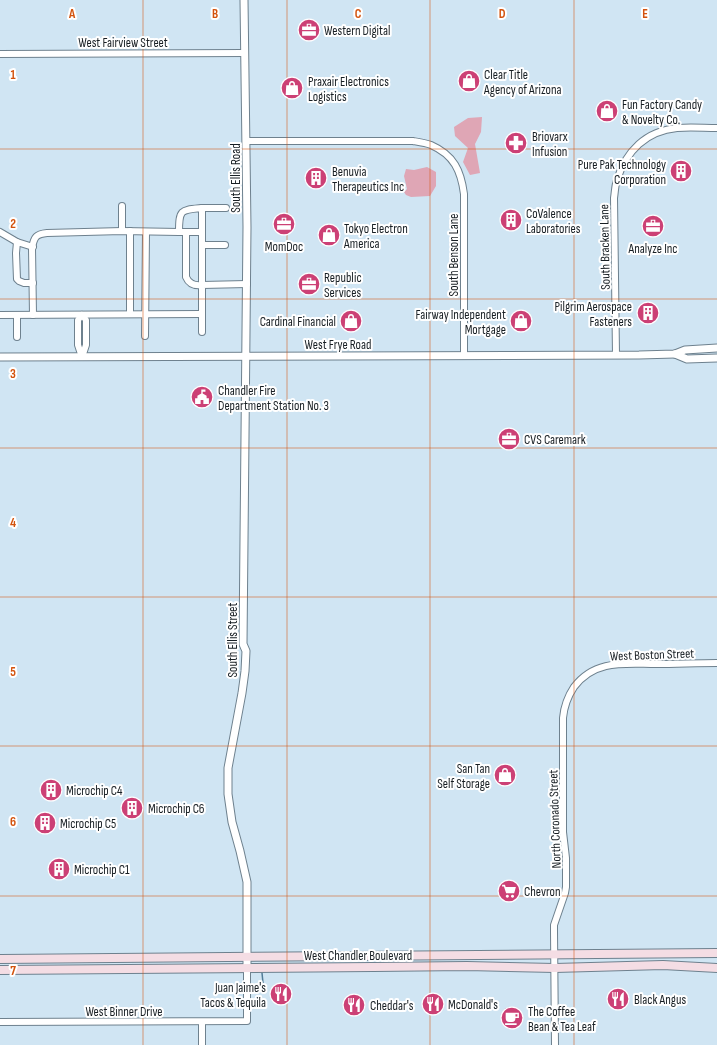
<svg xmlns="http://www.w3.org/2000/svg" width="717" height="1045" font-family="'Sofia Sans Condensed',sans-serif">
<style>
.green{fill:#dfa6b5}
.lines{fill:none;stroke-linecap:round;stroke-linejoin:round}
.stream{stroke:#527c97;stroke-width:1.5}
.minor-casing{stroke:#6e818e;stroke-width:8}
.tertiary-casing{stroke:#6e818e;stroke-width:9}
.secondary-casing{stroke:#6e818e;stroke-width:10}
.minor{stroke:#fff;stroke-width:6}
.tertiary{stroke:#fff;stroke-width:7}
.secondary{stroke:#f4dde4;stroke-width:8}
.grid{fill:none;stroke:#d3530e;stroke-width:1;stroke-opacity:0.55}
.labels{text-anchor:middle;stroke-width:4;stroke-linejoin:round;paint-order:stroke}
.poi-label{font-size:13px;fill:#171e23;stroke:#fff;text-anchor:start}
.street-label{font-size:13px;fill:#171e23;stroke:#fff}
.grid-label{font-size:13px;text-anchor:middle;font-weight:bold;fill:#d3530e;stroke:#fff;stroke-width:4;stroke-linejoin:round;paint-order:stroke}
</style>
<rect width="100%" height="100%" fill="#d0e5f3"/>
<!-- green -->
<g class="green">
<polygon points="482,117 481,132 475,144 480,173 470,175 463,162 468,148 455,136 454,127 468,118"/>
<polygon points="427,167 436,172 436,186 430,196 411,197 406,195 404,192 407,189 404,176 406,169 414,170"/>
</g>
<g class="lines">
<!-- stream -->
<polyline class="stream" points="262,973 263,983"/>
<!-- minor casing -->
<g class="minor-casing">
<g id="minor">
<polyline points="0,54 245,53"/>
<path d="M247 141H413C419 142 426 143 431 145 454 155 461 171 464 194V356"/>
<polyline points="122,206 122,231"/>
<polyline points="202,208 226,208"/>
<polyline points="130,231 130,314"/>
<polyline points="0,232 17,242"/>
<path d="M186 232V277C189 284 195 286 202 285V208C181 210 179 209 179 232H202"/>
<polyline points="202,245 225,245"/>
<polyline points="33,247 17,242 16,253 17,279 19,281 24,283 33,283"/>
<polyline points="0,315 202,314"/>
<path d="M33 315 32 248C34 237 36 234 47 233L122 231 179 232"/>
<polygon points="82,315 86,320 86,345 82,357 78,345 78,320"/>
<polyline points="202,332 202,285 247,284"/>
<polyline points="145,336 146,232"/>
<polyline points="17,337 17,315"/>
<path d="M616 355 614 198C615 192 615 185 617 180 626 151 646 131 677 128 690 127 704 128 717 128"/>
<polyline points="0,1022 247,1021 247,968"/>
<polyline points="202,1045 202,1022"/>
<path d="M555 1045 554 931V925L565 893 566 887V858L563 832V718C564 707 568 696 574 687 595 659 625 664 656 664 676 664 697 663 717 663"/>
</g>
</g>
<!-- tertiary casing -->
<g class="tertiary-casing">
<g id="tertiary">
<polyline points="244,0 247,227 243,644 246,651 245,671 242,693 228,768 228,794 232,822 240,851 247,882 247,968"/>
<polyline points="675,354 687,359 717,358"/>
<polyline points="0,357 639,355 675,354 685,350 717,348"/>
</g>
</g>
<!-- secondary casing -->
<g class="secondary-casing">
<g id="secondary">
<polyline points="0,959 717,953"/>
<polyline points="0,970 373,967 467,966 555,968 663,965 717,968"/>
</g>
</g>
<!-- minor -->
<use href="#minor" class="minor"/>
<!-- tertiary -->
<use href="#tertiary" class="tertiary"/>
<!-- secondary -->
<use href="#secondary" class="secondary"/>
</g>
<!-- grid -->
<path class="grid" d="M143 0V1045M287 0V1045M430 0V1045M574 0V1045M0 149H717M0 299H717M0 448H717M0 597H717M0 746H717M0 896H717"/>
<!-- icons -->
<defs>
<g id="office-disc" transform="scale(1.15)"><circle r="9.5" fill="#cc4075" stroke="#fff"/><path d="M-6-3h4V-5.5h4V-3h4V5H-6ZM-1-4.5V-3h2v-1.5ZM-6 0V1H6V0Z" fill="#fff"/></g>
<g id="shop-disc" transform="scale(1.15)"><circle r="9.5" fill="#cc4075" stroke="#fff"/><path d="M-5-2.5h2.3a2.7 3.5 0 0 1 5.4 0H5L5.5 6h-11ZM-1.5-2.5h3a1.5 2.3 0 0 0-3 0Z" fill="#fff"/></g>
<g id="pharmacy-disc" transform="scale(1.15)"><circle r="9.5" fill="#cc4075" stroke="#fff"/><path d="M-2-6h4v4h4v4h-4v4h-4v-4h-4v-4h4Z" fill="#fff"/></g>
<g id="building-disc" transform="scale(1.15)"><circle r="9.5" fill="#cc4075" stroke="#fff"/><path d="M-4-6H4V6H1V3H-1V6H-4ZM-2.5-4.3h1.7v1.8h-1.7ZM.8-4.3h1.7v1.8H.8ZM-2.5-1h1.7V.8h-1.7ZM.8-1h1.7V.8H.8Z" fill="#fff"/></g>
<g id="civic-disc" transform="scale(1.15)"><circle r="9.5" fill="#cc4075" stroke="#fff"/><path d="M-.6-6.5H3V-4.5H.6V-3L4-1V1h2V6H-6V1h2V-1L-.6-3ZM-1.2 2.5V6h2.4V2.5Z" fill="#fff"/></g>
<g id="supermarket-disc" transform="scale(1.15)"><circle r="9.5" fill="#cc4075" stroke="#fff"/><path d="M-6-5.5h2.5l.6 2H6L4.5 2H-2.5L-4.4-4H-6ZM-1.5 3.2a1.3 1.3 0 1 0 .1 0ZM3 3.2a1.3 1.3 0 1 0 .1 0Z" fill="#fff"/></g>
<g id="restaurant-disc" transform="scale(1.15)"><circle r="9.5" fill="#cc4075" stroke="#fff"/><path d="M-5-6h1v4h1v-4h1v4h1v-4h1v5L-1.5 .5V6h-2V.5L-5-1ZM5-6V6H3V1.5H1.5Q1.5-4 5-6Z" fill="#fff"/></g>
<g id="cafe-disc" transform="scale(1.15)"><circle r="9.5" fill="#cc4075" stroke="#fff"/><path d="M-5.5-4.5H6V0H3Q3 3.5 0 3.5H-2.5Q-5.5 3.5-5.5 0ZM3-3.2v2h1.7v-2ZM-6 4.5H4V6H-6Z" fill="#fff"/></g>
</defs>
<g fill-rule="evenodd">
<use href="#office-disc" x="309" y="30"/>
<use href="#shop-disc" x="469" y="81"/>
<use href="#shop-disc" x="292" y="88"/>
<use href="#shop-disc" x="607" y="111"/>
<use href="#pharmacy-disc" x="516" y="143"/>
<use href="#building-disc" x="681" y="171"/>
<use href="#building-disc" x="316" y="178"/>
<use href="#building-disc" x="511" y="220"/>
<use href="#office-disc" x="284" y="224"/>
<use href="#office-disc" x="653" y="226"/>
<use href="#shop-disc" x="329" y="235"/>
<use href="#office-disc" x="309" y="284"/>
<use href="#building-disc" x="648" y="313"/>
<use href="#shop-disc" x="351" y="321"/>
<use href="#shop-disc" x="521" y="321"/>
<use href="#civic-disc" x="202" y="397"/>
<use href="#office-disc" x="509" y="439"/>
<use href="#shop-disc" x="505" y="775"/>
<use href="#building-disc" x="51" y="790"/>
<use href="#building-disc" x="132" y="808"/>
<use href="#building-disc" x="45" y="823"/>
<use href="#building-disc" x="59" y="869"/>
<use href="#supermarket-disc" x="509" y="891"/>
<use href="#restaurant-disc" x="281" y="994"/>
<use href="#restaurant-disc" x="618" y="999"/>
<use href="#restaurant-disc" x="433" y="1004"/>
<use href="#restaurant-disc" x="354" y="1005"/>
<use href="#cafe-disc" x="512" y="1018"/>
</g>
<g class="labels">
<!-- poi labels -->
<g class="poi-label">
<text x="324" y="35">Western Digital</text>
<text x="484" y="79">Clear Title<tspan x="484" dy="15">Agency of Arizona</tspan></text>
<text x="308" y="86">Praxair Electronics<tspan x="308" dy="15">Logistics</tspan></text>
<text x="622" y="109">Fun Factory Candy<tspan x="622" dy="15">&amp; Novelty Co.</tspan></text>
<text x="532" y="141">Briovarx<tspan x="532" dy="15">Infusion</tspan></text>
<text x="666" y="169" text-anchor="end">Pure Pak Technology<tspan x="666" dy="15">Corporation</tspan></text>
<text x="332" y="176">Benuvia<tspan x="332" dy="15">Therapeutics Inc</tspan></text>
<text x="526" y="218">CoValence<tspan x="526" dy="15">Laboratories</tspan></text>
<text x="344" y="233">Tokyo Electron<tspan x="344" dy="15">America</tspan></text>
<text x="284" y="251" text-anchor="middle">MomDoc</text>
<text x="653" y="253" text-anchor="middle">Analyze Inc</text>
<text x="324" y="282">Republic<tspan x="324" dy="15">Services</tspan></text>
<text x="632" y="311" text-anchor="end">Pilgrim Aerospace<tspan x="632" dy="15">Fasteners</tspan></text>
<text x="506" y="319" text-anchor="end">Fairway Independent<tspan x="506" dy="15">Mortgage</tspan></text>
<text x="336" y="326" text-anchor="end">Cardinal Financial</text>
<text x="218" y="395">Chandler Fire<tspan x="218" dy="15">Department Station No. 3</tspan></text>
<text x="524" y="444">CVS Caremark</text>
<text x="490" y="773" text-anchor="end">San Tan<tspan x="490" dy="15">Self Storage</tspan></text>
<text x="66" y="795">Microchip C4</text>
<text x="148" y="813">Microchip C6</text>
<text x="60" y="828">Microchip C5</text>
<text x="74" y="874">Microchip C1</text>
<text x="524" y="896">Chevron</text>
<text x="266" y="992" text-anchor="end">Juan Jaime's<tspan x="266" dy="15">Tacos &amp; Tequila</tspan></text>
<text x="634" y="1004">Black Angus</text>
<text x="448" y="1009">McDonald's</text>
<text x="370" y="1010">Cheddar's</text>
<text x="528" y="1016">The Coffee<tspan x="528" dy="15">Bean &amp; Tea Leaf</tspan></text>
</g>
<!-- street labels -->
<g class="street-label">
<text x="123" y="47">West Fairview Street</text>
<text transform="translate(235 178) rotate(-90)" y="5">South Ellis Road</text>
<text transform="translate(604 247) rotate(-91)" y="5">South Bracken Lane</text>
<text transform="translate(453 255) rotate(-90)" y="5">South Benson Lane</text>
<text x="338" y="349">West Frye Road</text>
<text transform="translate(232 640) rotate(-90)" y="5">South Ellis Street</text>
<text transform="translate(652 654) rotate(-2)" y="5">West Boston Street</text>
<text transform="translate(554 819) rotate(-92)" y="5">North Coronado Street</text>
<text x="358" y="960">West Chandler Boulevard</text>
<text x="124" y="1016">West Binner Drive</text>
</g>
</g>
<g class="grid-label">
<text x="72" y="18">A</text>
<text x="215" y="18">B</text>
<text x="358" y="18">C</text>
<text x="502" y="18">D</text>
<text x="645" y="18">E</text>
<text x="13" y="79">1</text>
<text x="13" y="228">2</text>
<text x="13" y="378">3</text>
<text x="13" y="527">4</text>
<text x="13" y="676">5</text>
<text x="13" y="826">6</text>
<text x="13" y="975">7</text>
</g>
</svg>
